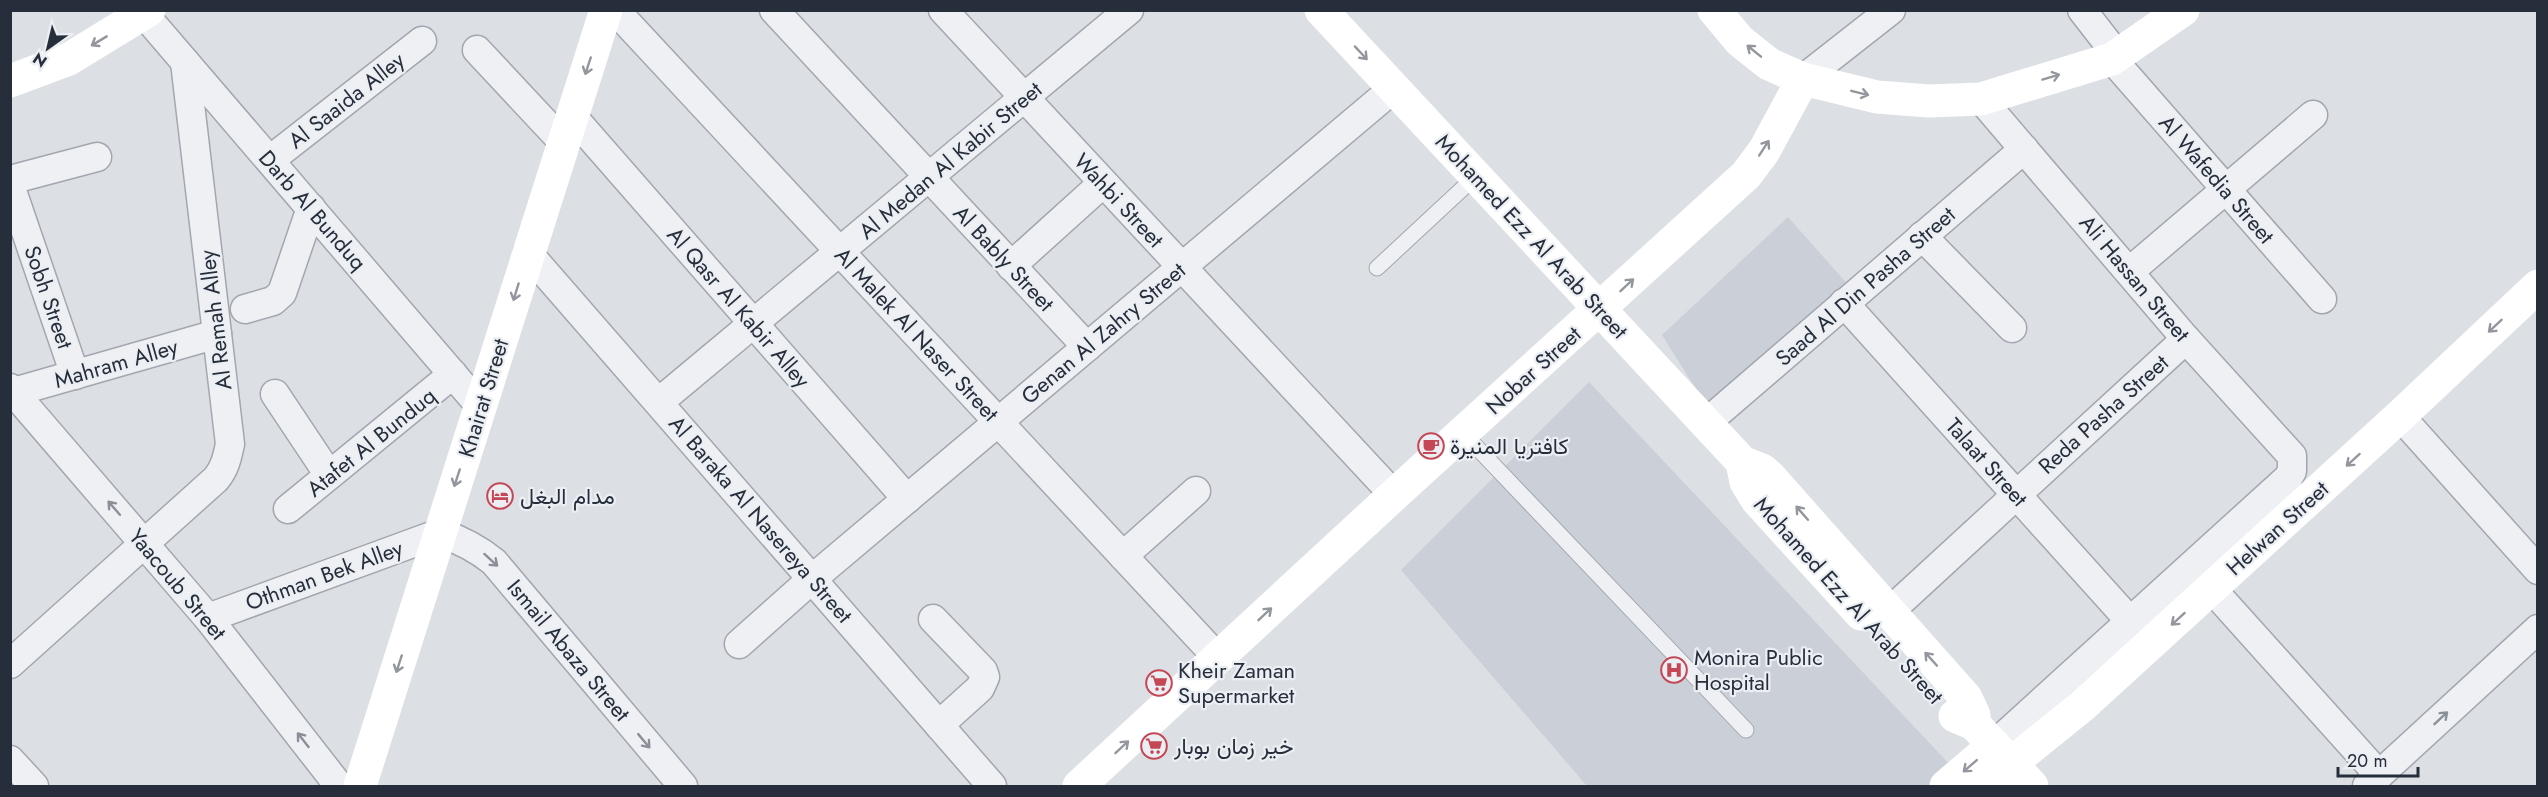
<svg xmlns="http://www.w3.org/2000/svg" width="2548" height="797" font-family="Jost,Vazirmatn,sans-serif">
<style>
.built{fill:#cbcfd7}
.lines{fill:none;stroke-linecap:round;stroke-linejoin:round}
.lane-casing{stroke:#a2a7af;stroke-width:17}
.street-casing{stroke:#a2a7af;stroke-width:31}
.lane{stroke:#eff0f4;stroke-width:15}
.street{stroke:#eff0f4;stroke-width:28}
.secondary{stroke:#fff;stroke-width:33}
.oneway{stroke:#93969d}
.oneway2{stroke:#8b8f98}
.labels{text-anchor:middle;stroke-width:4.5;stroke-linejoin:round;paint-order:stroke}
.street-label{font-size:22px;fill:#272e3b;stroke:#ebeff3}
.poi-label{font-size:22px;fill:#272e3b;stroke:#ebeff3;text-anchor:start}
</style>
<rect width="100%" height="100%" fill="#dce0e5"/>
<!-- built -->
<g class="built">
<polygon points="1788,217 1859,297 1711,413 1662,335"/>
<polygon points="1589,382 1955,770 1937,786 1587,786 1401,570"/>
</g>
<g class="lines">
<!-- lane casing -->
<g class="lane-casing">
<g id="lane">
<polyline points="1377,268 1476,176"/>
<polyline points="1463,433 1746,730"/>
</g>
</g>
<!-- street casing -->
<g class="street-casing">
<g id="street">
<polyline points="615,10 1218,658"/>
<polyline points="774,10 1087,347"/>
<polyline points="943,10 1394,495"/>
<polyline points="2082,10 2117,55"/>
<polyline points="144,14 480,406"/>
<polyline points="477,50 563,142"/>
<polyline points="2112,59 2322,299"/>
<polyline points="1803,79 1891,10"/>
<polyline points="1981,99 2186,339 2292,456 2292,471 2288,478 1994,745"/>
<polyline points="572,116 907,499"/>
<polyline points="270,160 422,41"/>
<polyline points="10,180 97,157"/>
<polyline points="10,185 75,375"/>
<polyline points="1922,236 2012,328"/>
<polyline points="528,253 992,786"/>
<polyline points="1011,266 1103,183"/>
<polyline points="2130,271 2313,115"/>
<polyline points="1844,303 2130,621"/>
<polyline points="245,309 273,301 282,293 311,208"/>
<polyline points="10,388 208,618 339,786"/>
<polyline points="14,392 217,334"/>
<polyline points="275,394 329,475"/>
<polyline points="659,402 1129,10"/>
<polyline points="2400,416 2538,570"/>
<polyline points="1706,423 2024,149"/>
<polyline points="288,509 453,374"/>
<polyline points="1123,556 1196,491"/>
<polyline points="2211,588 2379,775"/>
<polyline points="1889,612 2186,339"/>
<path d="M208 618 440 533C461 540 477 548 494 562L683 786"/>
<polyline points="933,619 983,671 985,677 980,688 939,725"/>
<polyline points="739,644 812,579 1394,88"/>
<path d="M10 664 216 479C225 468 227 458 230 444L185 62"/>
<polyline points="10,760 34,786"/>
<polyline points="2367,786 2538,629"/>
</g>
</g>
<!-- lane -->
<use href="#lane" class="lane"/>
<!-- street -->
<use href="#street" class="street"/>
<!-- secondary -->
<g class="secondary">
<polyline points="1321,10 1742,462 1762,470 1770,477 1966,698 1974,715 1974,724"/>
<polyline points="1714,10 1740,41 1769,64 1803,79 1877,97 1929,101 1981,99 2112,59 2183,10"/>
<polyline points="10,81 69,59 149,10"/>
<polyline points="1742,462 1746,482 1757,500 1861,614"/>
<polyline points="1955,716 1974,724 2032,786"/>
<polyline points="360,786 606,10"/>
<polyline points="1079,786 1394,495 1746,175 1764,151 1803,79"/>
<polyline points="1946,786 1994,745"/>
<polyline points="1983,786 2081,707 2400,416 2538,286"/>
</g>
</g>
<!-- one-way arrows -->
<defs><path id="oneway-shaft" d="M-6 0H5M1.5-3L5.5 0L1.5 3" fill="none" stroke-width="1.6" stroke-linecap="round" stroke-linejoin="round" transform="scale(1.5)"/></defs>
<g class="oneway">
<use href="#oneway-shaft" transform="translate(99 41) rotate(149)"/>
<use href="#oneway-shaft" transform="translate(1754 51) rotate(-141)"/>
<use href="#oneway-shaft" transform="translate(1361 53) rotate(47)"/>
<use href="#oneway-shaft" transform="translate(588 66) rotate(108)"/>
<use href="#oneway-shaft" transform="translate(2051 77) rotate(-17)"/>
<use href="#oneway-shaft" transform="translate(1860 93) rotate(14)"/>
<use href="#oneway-shaft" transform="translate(1764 148) rotate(-57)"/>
<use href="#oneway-shaft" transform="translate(1627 285) rotate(-43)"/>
<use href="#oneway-shaft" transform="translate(516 292) rotate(107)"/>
<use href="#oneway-shaft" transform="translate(2495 326) rotate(137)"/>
<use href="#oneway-shaft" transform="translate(2353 460) rotate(138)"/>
<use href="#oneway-shaft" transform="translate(457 478) rotate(108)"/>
<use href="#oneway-shaft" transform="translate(1802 513) rotate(-131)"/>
<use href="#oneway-shaft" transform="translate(1265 614) rotate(-43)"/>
<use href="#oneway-shaft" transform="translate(2178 619) rotate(138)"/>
<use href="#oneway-shaft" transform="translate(1931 659) rotate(-132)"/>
<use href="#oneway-shaft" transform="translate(399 664) rotate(108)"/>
<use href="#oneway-shaft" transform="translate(1122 747) rotate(-43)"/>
<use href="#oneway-shaft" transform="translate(1970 766) rotate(139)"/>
</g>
<g class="oneway2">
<use href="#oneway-shaft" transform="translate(114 508) rotate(-131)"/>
<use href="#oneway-shaft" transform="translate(491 560) rotate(42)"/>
<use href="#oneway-shaft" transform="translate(2441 718) rotate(-43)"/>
<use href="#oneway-shaft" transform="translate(303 740) rotate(-128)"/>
<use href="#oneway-shaft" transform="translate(644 741) rotate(50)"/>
</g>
<!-- icons -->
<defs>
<g id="cafe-ring" transform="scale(1.35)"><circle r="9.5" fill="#ebeff3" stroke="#c54756" stroke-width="1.5"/><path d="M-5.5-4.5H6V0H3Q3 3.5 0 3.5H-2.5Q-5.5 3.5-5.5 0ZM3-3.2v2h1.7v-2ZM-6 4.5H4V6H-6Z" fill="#c54756"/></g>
<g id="hotel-ring" transform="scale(1.35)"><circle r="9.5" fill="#ebeff3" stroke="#c54756" stroke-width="1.5"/><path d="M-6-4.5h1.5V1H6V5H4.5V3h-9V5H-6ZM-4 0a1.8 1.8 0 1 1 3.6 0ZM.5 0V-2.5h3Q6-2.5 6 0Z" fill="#c54756"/></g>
<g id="hospital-ring" transform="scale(1.35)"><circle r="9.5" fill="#ebeff3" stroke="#c54756" stroke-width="1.5"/><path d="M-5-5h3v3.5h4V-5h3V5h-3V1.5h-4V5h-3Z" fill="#c54756"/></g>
<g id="supermarket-ring" transform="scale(1.35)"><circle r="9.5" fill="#ebeff3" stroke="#c54756" stroke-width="1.5"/><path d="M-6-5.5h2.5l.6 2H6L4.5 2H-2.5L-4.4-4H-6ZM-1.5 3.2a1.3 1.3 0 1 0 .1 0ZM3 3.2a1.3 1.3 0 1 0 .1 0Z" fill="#c54756"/></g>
</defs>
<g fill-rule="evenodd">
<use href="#cafe-ring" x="1431" y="446"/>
<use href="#hotel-ring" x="500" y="496"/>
<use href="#hospital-ring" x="1674" y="670"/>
<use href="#supermarket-ring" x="1159" y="683"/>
<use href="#supermarket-ring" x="1154" y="746"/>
</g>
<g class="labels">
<!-- street labels -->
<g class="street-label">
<text transform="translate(346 100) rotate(-38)" y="8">Al Saaida Alley</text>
<text transform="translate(950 160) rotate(-40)" y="8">Al Medan Al Kabir Street</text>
<text transform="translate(2217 179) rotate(49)" y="8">Al Wafedia Street</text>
<text transform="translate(1119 200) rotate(47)" y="8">Wahbi Street</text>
<text transform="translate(313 210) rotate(49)" y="8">Darb Al Bunduq</text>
<text transform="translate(1532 236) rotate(47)" y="8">Mohamed Ezz Al Arab Street</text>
<text transform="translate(1004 258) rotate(47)" y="8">Al Bably Street</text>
<text transform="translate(2135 278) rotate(50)" y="8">Ali Hassan Street</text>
<text transform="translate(1865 286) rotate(-41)" y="8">Saad Al Din Pasha Street</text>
<text transform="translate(49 297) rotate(71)" y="8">Sobh Street</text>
<text transform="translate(739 307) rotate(49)" y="8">Al Qasr Al Kabir Alley</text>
<text transform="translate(215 320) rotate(-97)" y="8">Al Remah Alley</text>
<text transform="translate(1103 333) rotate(-40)" y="8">Genan Al Zahry Street</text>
<text transform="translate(917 334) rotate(47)" y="8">Al Malek Al Naser Street</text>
<text transform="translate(116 363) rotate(-16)" y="8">Mahram Alley</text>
<text transform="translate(1533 370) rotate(-42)" y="8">Nobar Street</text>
<text transform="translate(483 398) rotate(-73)" y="8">Khairat Street</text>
<text transform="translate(2103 414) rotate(-42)" y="8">Reda Pasha Street</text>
<text transform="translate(371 442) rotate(-39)" y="8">Atafet Al Bunduq</text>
<text transform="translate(1987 462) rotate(48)" y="8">Talaat Street</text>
<text transform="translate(761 519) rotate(49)" y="8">Al Baraka Al Nasereya Street</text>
<text transform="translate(2277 528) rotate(-42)" y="8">Helwan Street</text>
<text transform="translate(324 575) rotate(-20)" y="8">Othman Bek Alley</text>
<text transform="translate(178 584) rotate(50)" y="8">Yaacoub Street</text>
<text transform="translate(1849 600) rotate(48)" y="8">Mohamed Ezz Al Arab Street</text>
<text transform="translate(569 650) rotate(50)" y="8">Ismail Abaza Street</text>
</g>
<!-- poi labels -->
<g class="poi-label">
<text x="1450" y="454">كافتريا المنيرة</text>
<text x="520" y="504">مدام البغل</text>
<text x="1694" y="665">Monira Public<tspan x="1694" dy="25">Hospital</tspan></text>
<text x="1178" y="678">Kheir Zaman<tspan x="1178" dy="25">Supermarket</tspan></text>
<text x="1174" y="754">خير زمان بوبار</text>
</g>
</g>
<!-- border -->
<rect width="2548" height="797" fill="none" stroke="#272e3b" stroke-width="24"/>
<!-- north arrow -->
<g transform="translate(48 48) rotate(214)" stroke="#ebeff3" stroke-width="4.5" paint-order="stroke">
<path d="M0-4.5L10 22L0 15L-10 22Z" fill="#272e3b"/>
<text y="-9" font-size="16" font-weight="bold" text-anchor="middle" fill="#272e3b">N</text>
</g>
<!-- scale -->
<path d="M2338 767v9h80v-9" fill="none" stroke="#272e3b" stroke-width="3"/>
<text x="2347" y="767" font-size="18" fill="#272e3b" stroke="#ebeff3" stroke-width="4.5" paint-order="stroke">20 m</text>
</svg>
